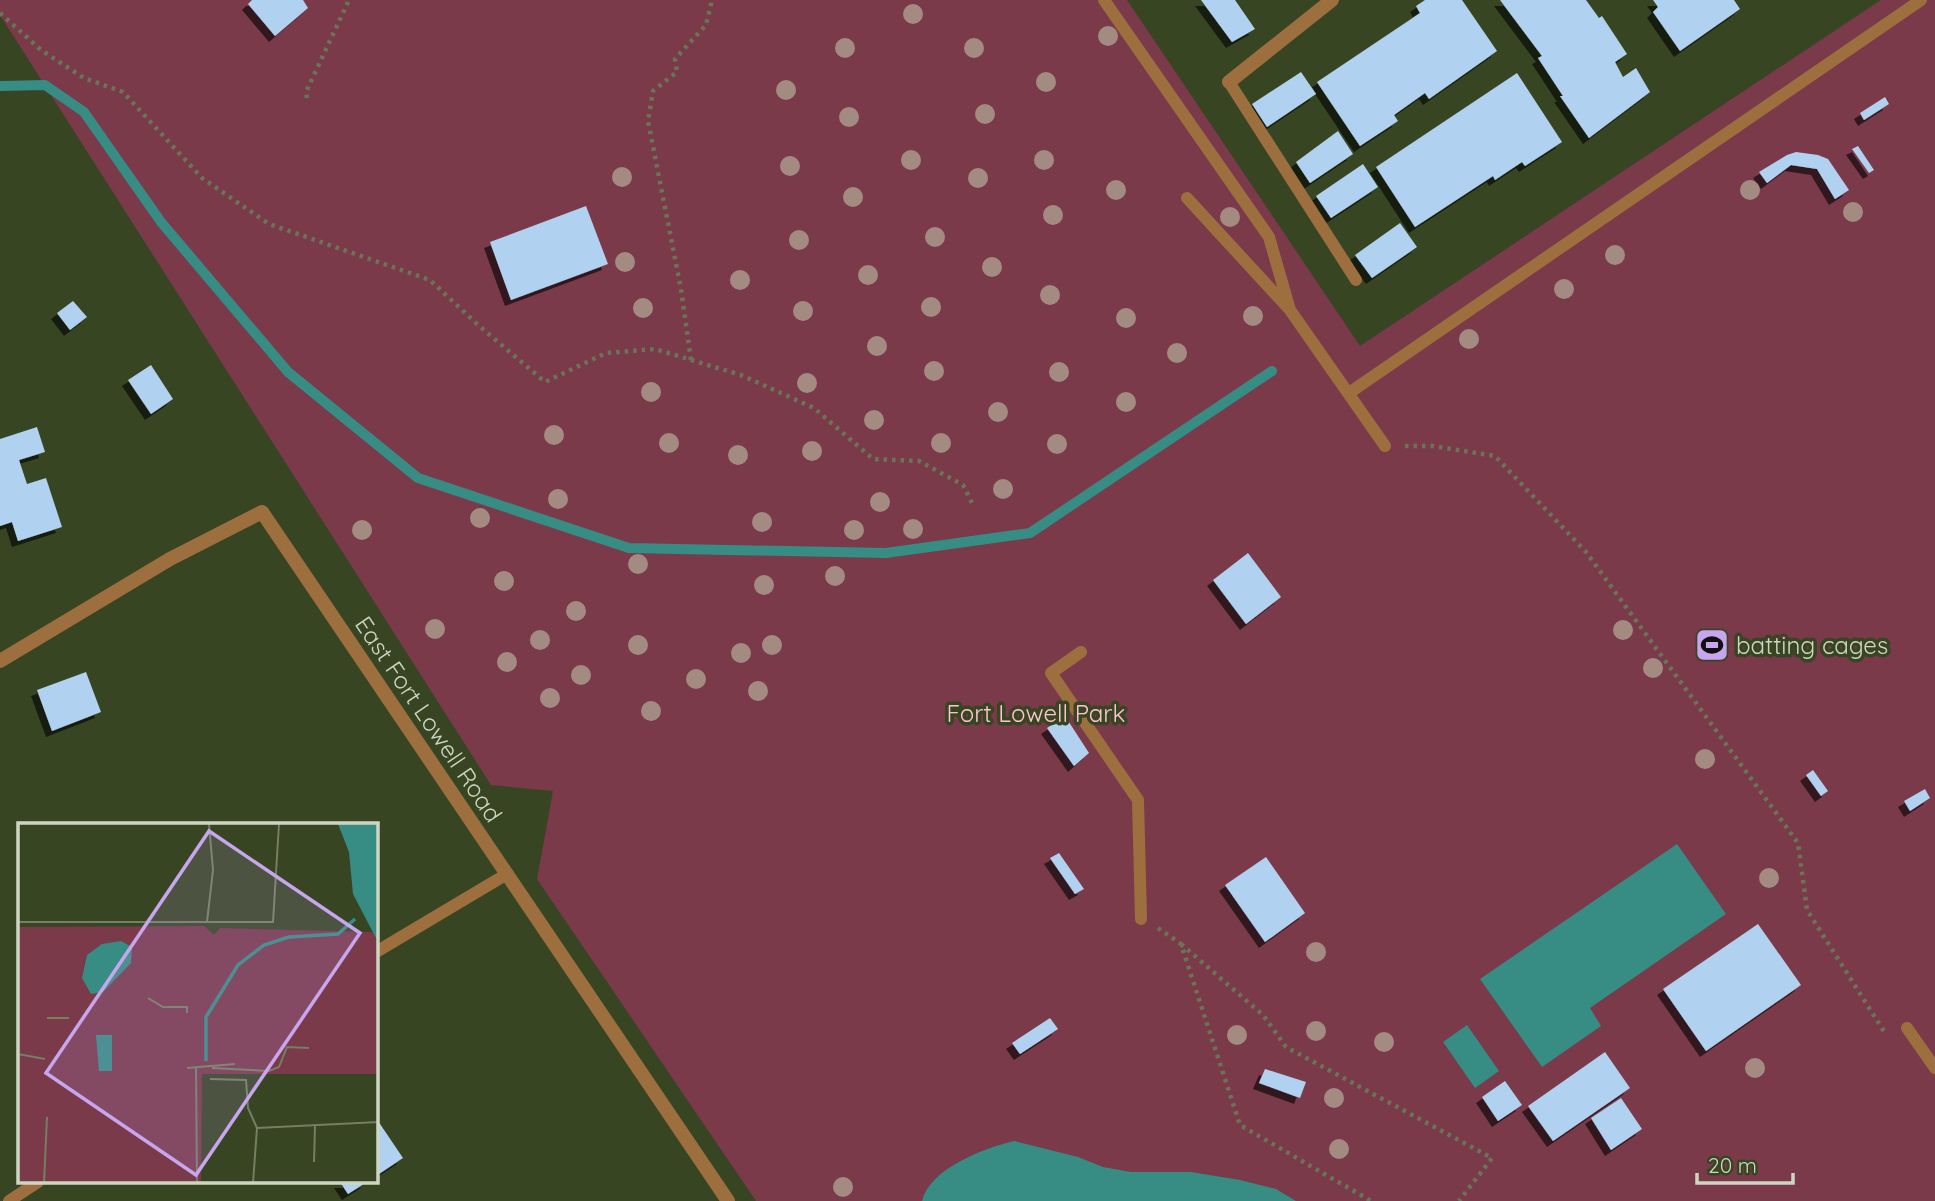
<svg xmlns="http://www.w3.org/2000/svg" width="1935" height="1201" font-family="Quicksand,sans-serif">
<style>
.green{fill:#7a3a4a}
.water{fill:#378c83}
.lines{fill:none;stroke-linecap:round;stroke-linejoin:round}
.stream{stroke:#378c83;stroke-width:10}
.building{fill:#b0d2f0;filter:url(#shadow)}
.path{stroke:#6a7558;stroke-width:4.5;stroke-dasharray:3.5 5;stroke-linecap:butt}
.lane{stroke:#9e6f3e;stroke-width:12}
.street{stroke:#9e6f3e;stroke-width:14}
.tree{fill:#a48b82}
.labels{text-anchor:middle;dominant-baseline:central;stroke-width:7;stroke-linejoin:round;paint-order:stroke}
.poi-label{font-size:24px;fill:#ced6c2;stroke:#384523;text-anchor:start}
.park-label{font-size:24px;fill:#fdc4cf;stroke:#384523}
.street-label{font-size:24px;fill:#ced6c2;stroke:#384523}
.inset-river{fill:none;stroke:#378c83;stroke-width:3.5}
.inset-road{fill:none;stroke:#747f63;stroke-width:2}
.view{fill:#c8a6ef;fill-opacity:0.15;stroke:#c8a6ef;stroke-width:3.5}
.inset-edge{fill:none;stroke:#ced6c2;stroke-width:3.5}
</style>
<defs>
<filter id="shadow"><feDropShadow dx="-6" dy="6" stdDeviation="0" flood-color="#0009"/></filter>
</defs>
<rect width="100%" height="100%" fill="#384523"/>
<path class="green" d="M0,0H1127L1360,346L1881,0H1935V1201H756L537,879L553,791L491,785L0,15Z"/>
<path class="water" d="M1677,844L1726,914L1590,1008L1601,1026L1542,1067L1480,979Z
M1467,1025L1499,1071L1475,1088L1443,1042Z
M1014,1141L1078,1157L1103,1167L1131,1172H1191L1240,1180L1276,1189L1296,1201H922C930,1168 985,1148 1014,1141Z"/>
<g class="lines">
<path class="stream" d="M0,86L45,85L84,112L161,222L288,372L418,478L629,548L886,553L1030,533L1272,371"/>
</g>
<path class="building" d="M252,0H303L308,8L275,36L248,4Z
M1201,0H1235L1255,29L1232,42Z
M1425,0H1462L1497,51L1429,99L1425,93L1394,115L1398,121L1360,146L1317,82L1420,13L1416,6Z
M1500,0H1586L1599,18L1602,16L1627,54L1615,62L1623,77L1636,68L1650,92L1589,138L1560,96H1563L1538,58L1542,56Z
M1653,0H1734L1740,9L1680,51L1653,12L1658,7Z
M1301,72L1316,94L1267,127L1252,104Z
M1517,73L1562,142L1525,166L1522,162L1495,180L1493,176L1415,227L1376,167Z
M1885,97L1889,104L1864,120L1860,113Z
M1338,131L1353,154L1310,183L1296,162Z
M1858,146L1874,170L1869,173L1852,149Z
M1796,152L1818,155L1828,159L1849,190L1835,199L1817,169L1791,165L1767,183L1759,172L1787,155Z
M1363,164L1378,187L1331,218L1316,196Z
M586,206L608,264L511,300L490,242Z
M1400,223L1417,247L1372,278L1355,255Z
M73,301L87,317L70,330L57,313Z
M151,365L173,399L151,414L128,380Z
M37,427L45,452L19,460L27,484L46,478L62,527L18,541L12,522L0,526V439Z
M1248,553L1281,597L1246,624L1213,580Z
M86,672L101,712L52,731L37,690Z
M1065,716L1089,753L1074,766L1047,728Z
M1813,770L1828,791L1821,796L1806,775Z
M1925,789L1930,798L1910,811L1904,801Z
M1059,853L1084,889L1075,894L1050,858Z
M1266,857L1305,913L1265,942L1225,885Z
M1758,924L1801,985L1706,1051L1663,989Z
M1050,1018L1058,1029L1020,1054L1012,1043Z
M1605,1052L1630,1088L1553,1141L1528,1106Z
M1265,1069L1306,1082L1300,1098L1259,1083Z
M1505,1081L1522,1105L1498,1121L1482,1097Z
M1621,1098L1642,1129L1611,1150L1591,1118Z
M376,1118L403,1158L376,1176Z
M340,1182H367L348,1194Z"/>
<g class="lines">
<path class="path" d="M0,13L41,50L84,78L123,92L202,178L269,224L430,280L477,324L545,382L606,353L655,349L741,375L814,408L873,459L919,461L963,485L972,503
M307,98L306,92L349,0
M691,360L681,289L648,121L653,91L677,72L675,59L706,25L712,0
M1405,446H1433L1495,456L1586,552L1798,843L1807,910L1885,1033
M1158,928L1181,944L1240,1125L1371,1201
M1181,944L1263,1015L1286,1047L1492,1158L1459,1201"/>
<path class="lane" d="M1104,0L1269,237L1290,310
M1229,82L1356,280
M1187,198L1290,310L1385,446
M1349,393L1921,0
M1081,652L1051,673L1138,800L1141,919
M376,952L507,874
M1907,1028L1935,1068
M9,1201L38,1182"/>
<path class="street" d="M1229,82L1332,0
M0,661L170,559L262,512L728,1201"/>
</g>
<g class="tree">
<circle cx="913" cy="14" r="10"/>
<circle cx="1108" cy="36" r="10"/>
<circle cx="845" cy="48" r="10"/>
<circle cx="974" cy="48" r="10"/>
<circle cx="1046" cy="82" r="10"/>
<circle cx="786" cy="90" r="10"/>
<circle cx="985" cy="114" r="10"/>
<circle cx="849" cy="117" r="10"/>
<circle cx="911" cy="160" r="10"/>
<circle cx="1044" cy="160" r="10"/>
<circle cx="790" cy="166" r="10"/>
<circle cx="622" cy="177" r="10"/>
<circle cx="978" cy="178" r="10"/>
<circle cx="1116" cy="190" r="10"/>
<circle cx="1750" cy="190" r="10"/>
<circle cx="853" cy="197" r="10"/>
<circle cx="1853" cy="212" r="10"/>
<circle cx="1053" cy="215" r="10"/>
<circle cx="1230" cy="217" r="10"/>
<circle cx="935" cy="237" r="10"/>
<circle cx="799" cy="240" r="10"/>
<circle cx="1615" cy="255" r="10"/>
<circle cx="625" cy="262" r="10"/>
<circle cx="992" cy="267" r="10"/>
<circle cx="868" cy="275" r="10"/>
<circle cx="740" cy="280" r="10"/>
<circle cx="1564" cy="289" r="10"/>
<circle cx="1050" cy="295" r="10"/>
<circle cx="931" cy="307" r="10"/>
<circle cx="643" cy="308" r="10"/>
<circle cx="803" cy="311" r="10"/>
<circle cx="1253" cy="316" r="10"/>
<circle cx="1126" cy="318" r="10"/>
<circle cx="1469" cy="339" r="10"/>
<circle cx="877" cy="346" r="10"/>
<circle cx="1177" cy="353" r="10"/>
<circle cx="934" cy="371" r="10"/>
<circle cx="1059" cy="372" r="10"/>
<circle cx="807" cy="383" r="10"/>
<circle cx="651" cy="392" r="10"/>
<circle cx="1126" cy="402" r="10"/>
<circle cx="998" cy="412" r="10"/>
<circle cx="874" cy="420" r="10"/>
<circle cx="554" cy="435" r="10"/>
<circle cx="669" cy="443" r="10"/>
<circle cx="941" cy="443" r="10"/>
<circle cx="1057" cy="444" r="10"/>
<circle cx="812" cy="451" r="10"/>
<circle cx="738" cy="455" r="10"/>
<circle cx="1003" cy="489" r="10"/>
<circle cx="558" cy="499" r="10"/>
<circle cx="880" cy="502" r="10"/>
<circle cx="480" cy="518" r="10"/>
<circle cx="762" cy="522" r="10"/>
<circle cx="913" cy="529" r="10"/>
<circle cx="362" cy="530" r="10"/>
<circle cx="854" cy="530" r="10"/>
<circle cx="638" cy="564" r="10"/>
<circle cx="835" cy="576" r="10"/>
<circle cx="504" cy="581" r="10"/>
<circle cx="764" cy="585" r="10"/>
<circle cx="576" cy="611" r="10"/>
<circle cx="435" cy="629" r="10"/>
<circle cx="1623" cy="630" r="10"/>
<circle cx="540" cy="640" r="10"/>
<circle cx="638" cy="645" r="10"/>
<circle cx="772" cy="645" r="10"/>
<circle cx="741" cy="653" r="10"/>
<circle cx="507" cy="662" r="10"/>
<circle cx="1653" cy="668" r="10"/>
<circle cx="581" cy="675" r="10"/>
<circle cx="696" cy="679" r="10"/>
<circle cx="758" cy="691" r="10"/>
<circle cx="550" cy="698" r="10"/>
<circle cx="651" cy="711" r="10"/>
<circle cx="1705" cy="759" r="10"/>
<circle cx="1769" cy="878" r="10"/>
<circle cx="1316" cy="952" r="10"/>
<circle cx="1316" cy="1031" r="10"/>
<circle cx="1237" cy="1035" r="10"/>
<circle cx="1384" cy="1042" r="10"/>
<circle cx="1755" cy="1068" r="10"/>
<circle cx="1334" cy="1098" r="10"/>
<circle cx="1339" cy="1149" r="10"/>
<circle cx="843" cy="1187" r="10"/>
</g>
<defs>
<symbol id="stadium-square" viewBox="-11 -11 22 22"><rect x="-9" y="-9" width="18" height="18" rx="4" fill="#c8a6ef" stroke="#384523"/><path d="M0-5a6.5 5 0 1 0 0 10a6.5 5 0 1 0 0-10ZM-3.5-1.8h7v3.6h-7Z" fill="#111"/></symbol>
</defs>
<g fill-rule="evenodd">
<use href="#stadium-square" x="1693" y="626" width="38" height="38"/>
</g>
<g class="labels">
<g class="poi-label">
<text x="1736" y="645">batting cages</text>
</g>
<g class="park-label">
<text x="1036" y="713">Fort Lowell Park</text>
</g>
<g class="street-label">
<text transform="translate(429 719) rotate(56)">East Fort Lowell Road</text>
</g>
</g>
<g transform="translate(18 823)">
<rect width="360" height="360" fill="#384523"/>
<path d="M186,103L196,112L202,105L355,109L361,123L360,251H184L183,360H0V104Z" fill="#7a3a4a"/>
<path d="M320,1H360V119L335,71L331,29ZM103,118L114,124L113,140L85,169L73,171L64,155L69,132L84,121ZM78,212H94V248H81Z" fill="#378c83"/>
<path class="inset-river" d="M188,238V194L220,142L246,122L271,114L320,111L337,96"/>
<path class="inset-road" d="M0,99H255L261,1M189,99L195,47L191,1M130,175L145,184H169V190M29,195H51M0,231L27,236M169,245L217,241M178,245L179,360M194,245L251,248L261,244L269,224L291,225M192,256L228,257L230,285L239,305M239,305L361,299M296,339L297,303M26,360L29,294M235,360L239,305"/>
<path class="view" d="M191,8L342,110L178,352L28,250Z"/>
<rect width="360" height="360" class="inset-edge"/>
</g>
<path d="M1697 1173v10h96v-10" fill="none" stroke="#ced6c2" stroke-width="3.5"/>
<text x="1708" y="1173" font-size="21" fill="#ced6c2" stroke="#384523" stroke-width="5" paint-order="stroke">20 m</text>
</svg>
